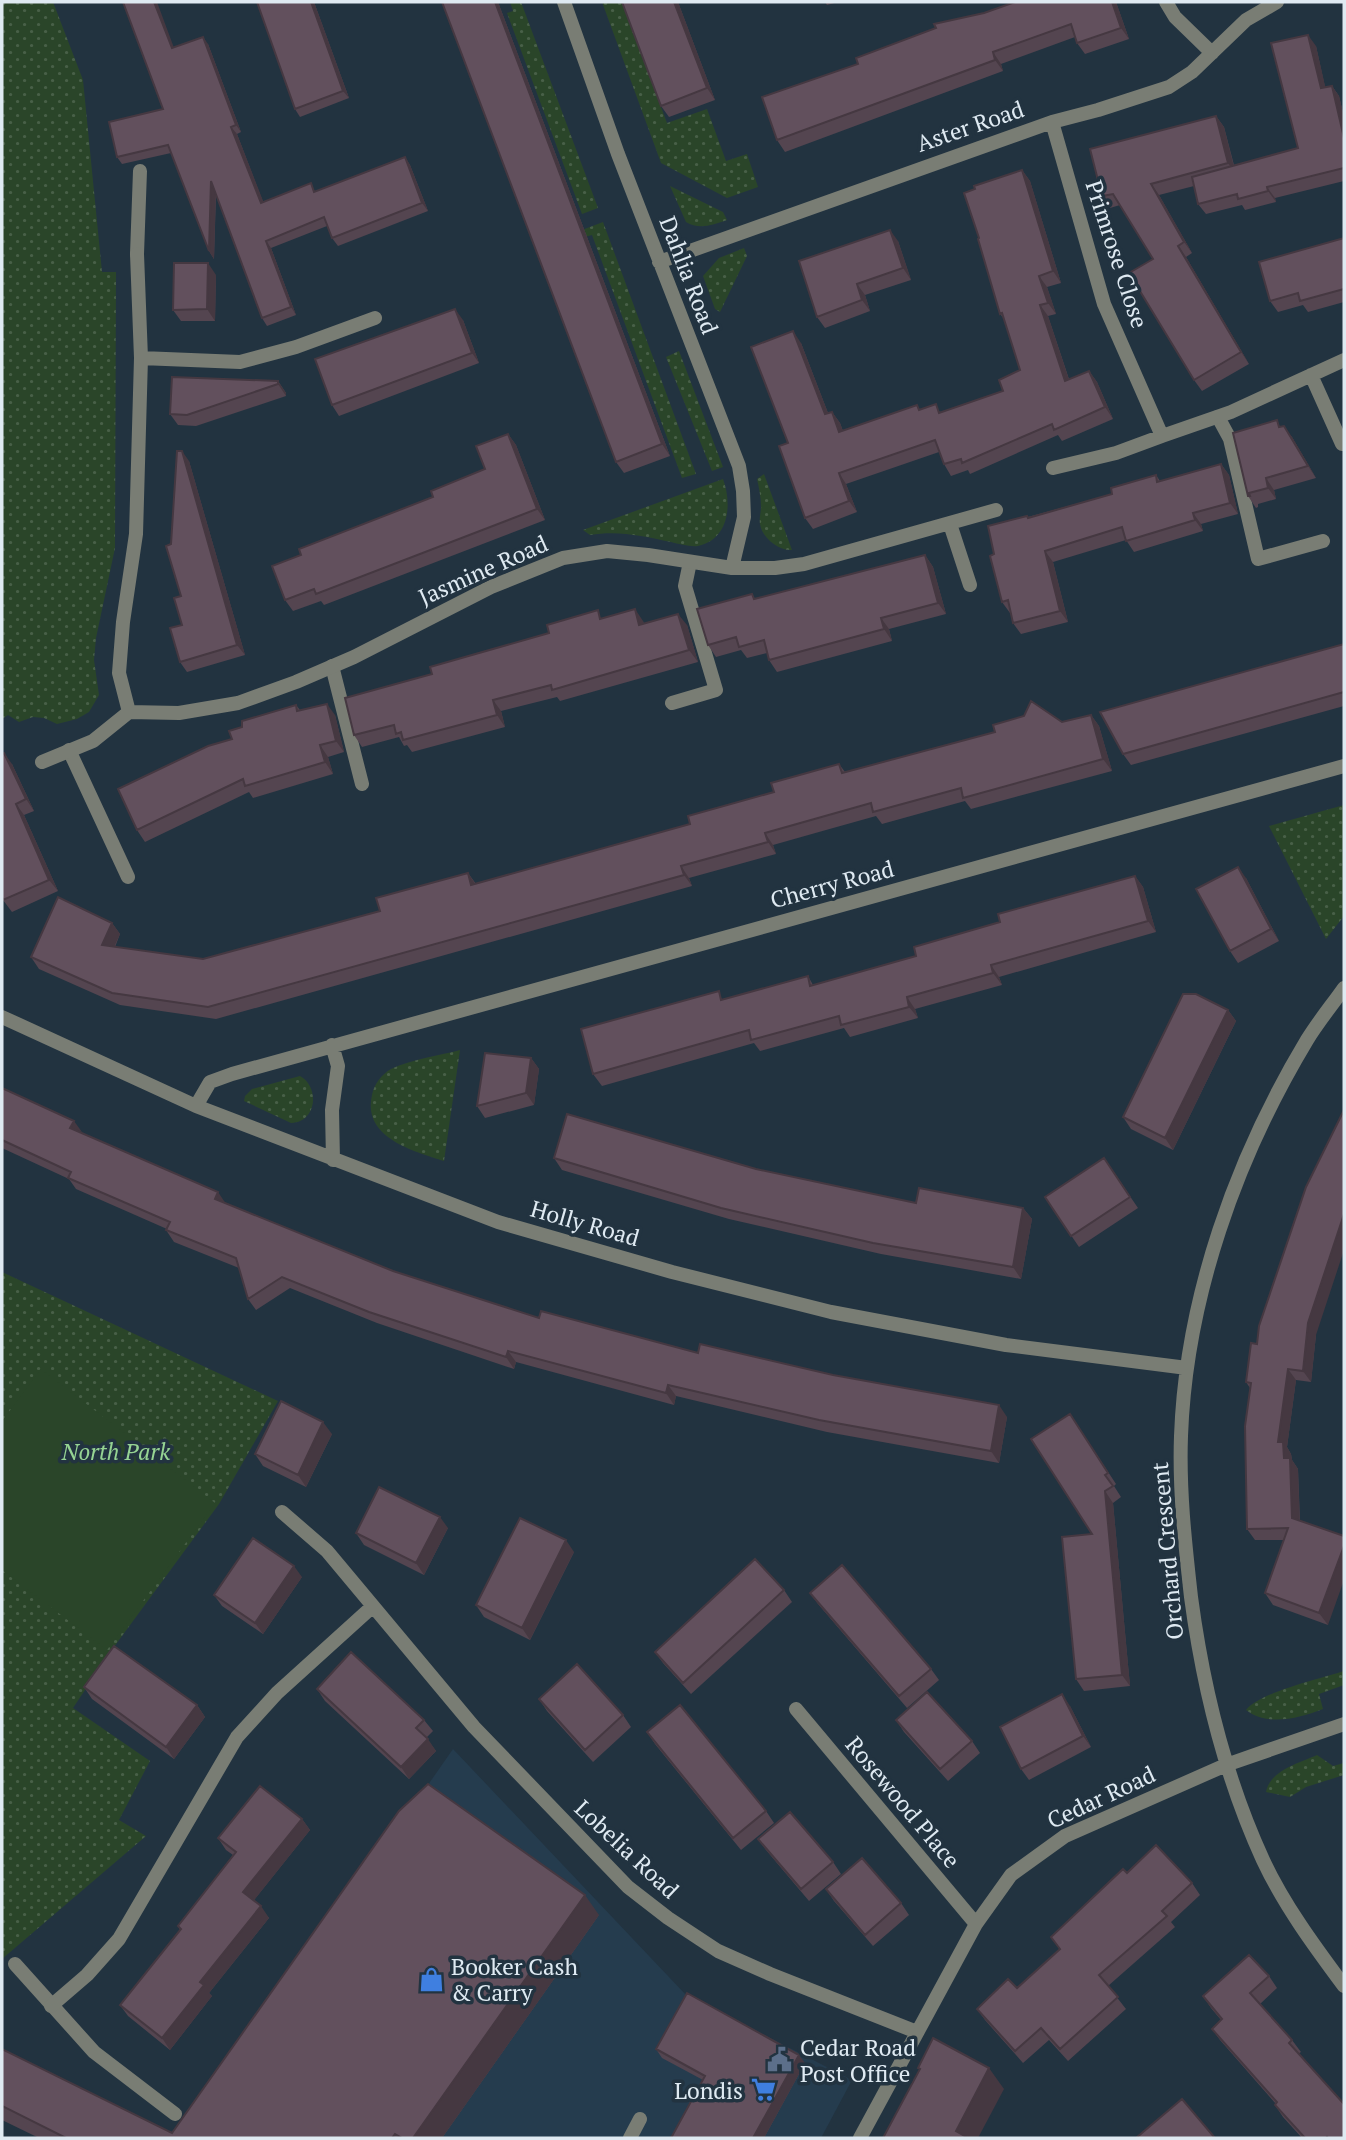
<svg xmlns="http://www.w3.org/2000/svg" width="1346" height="2140" font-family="'PT Serif',serif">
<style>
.built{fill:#253c4e}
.grass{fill:url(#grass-dots)}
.pitch{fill:#2a4529}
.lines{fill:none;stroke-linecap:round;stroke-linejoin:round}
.service{stroke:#797d74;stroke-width:14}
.minor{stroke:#797d74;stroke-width:14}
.wall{fill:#544550}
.shaded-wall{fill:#453841}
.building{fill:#62505d;stroke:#453841;stroke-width:2}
.labels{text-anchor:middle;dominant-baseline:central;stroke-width:7;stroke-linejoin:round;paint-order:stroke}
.street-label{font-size:23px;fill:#dfeaf2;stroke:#223340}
.park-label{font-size:23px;font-style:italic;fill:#96d493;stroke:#223340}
.poi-label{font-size:23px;fill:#dfeaf2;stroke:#223340;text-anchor:start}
</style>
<defs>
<pattern id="grass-dots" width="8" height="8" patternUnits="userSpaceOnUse" patternTransform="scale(1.75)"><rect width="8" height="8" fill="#2a4529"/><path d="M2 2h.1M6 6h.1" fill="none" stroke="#486048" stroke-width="1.8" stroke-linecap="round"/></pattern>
</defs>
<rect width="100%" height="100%" fill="#223340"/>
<path class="built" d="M453,1749L685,1994L852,2080L821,2138H182Z"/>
<path class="grass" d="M2,2H53L83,80L102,272H116L115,548L96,638L94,660L99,695L89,712L77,719L57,724L44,718L33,717L19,722L8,715L2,719Z
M510,2H521L598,208L582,214L507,13L513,11Z
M602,2H622L667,123L707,109L726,161L747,154L758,187L727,198L661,163Z
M670,186L723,212L727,220C713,225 699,230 686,222Z
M603,222L696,474L682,478L592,235L585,237L582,230Z
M744,248L747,256L720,312L715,309L703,276L719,258Z
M679,351L723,467L712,471L666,357Z
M764,474L792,550C779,551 762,538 760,524C759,519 761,512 761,507C761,497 759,488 757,479Z
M723,479C732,503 730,539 698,546C690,547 679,544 671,542C643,536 618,530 590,535L583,530Z
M1344,805V916L1326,939L1269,826Z
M460,1050L444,1161C414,1151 362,1138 372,1095C374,1084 382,1074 391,1069C412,1059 438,1056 460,1050Z
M300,1076C320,1087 317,1122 291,1123L244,1101L245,1096L252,1089Z
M2,1272L278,1401L219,1504L111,1651L73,1708L150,1761L119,1820L146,1836L2,1959Z
M1344,1671V1685L1319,1694L1323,1709C1299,1718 1268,1727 1246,1710C1260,1692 1320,1679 1344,1671Z
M1317,1755L1333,1766L1344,1763V1775L1306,1787L1290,1797L1266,1792C1270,1770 1300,1763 1317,1755Z"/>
<path class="pitch" d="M41,1369L215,1503L107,1650L2,1570V1421Z"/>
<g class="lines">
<path class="service" d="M137,254L140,171
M1218,417L1230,439L1258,559L1323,541
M332,666L362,784
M672,703L716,690L685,586L690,562
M69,750L128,877
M15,1964L94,2052L175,2114
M630,2138L640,2119"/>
<path class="minor" d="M564,2L618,154L739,466L743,491L744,517L732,568
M1166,2L1175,17L1212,53
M1052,122L1104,304L1162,436L1231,412L1344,360
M659,262L1052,122L1098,110L1169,87L1192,72L1246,20L1277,2
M141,358L240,362L296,347L375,318
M1311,375L1342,444
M1053,468L1116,453L1162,436
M950,524L970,585
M129,712L119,673L123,622L136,534L141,358L137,254
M42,762L93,741L129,712L179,713L238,703L296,682L354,657L491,587L563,558L607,551L648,555L732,568H775L804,564L996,510
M1344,988C1332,1005 1318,1022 1307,1040C1236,1158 1186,1298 1181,1436C1179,1490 1185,1543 1191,1597C1203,1687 1225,1777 1263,1860C1284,1905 1315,1947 1344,1986
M2,1017L196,1106L498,1222L672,1272L831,1312L1006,1345L1187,1368
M332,1045L338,1066L332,1110L333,1160
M196,1106L210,1082L232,1074L1344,766
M282,1512L327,1551L474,1727L628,1887L668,1918L718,1951L770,1974L917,2032
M796,1709L976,1924
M51,2006L87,1975L119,1939L237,1737L277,1693L372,1607
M860,2138L976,1924L1011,1875L1065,1836L1226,1765L1344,1724"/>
</g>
<path class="wall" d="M314,2L349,98L300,117L295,109Z
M442,2H498L670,456L624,473L616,462Z
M678,2L715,100L669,117L661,106Z
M825,2H838L827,5Z
M1015,2H1116L1129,39L1085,54L1077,43L1075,37L1001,64L1003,71L785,152L777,140L858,64L984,13Z
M208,44L241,132L237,134L263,202L316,191L405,157L410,165L428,211L338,246L332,238L327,226L271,248L296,315L267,326L262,318L216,195L214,259L209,251L171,153L122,164L117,157L163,109L174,47Z
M1316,46L1325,87L1332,86L1339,96L1344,117V181L1275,198L1276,202L1245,210L1242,205L1206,214L1198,204L1194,186L1159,195L1192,253L1186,257L1249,364L1202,391L1194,380L1153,259L1120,205L1110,208L1102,196L1216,116L1224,127L1234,165L1298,148Z
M1022,170L1030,181L1061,283L1047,287L1056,314L1048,316L1069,379L1089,371L1097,382L1113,419L1062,441L1058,435L970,474L968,470L951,476L944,464L939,452L846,484L857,512L813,529L805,518L788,443L801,343L828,413L832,412L840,423L843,431L920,409L942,412L1003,391L1020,370L1004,319L1000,314L979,238Z
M1344,238V302L1308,312L1303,305L1278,312L1270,301Z
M898,241L911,280L865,295L870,311L825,328L817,317Z
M216,275L215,321H181L173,310Z
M463,320L479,363L339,416L332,405Z
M278,381L286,393V396L196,426L178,425L170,414Z
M1282,426L1292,437L1316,478L1274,490L1276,499L1258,504V507L1256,508L1248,496Z
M508,434L516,445L545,520L324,605L321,601L293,611L285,600L301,555L433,497L485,469Z
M189,461L245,655L187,672L180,662L182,625L181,596L171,544Z
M1221,464L1229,475L1238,514L1201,524L1203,531L1134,552L1126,540L1053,562L1068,622L1021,634L1013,623L1011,613H1010L1002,602L1028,517L1112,494L1156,475L1160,481Z
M925,555L933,567L946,614L889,629L892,641L777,672L769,660L767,653L747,658L741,650L716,657L708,645L756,599Z
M603,618L643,621L644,624L687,625L698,662L560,701L557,697L501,711L505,727L412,752L407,745L404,746L399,737L362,747L354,735L432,674Z
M1344,644V706L1131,765L1123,754Z
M296,705L300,710L335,715L344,752L328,757L333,774L253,798L249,792L145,842L137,830L232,739L242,727Z
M1091,715L1099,726L1112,771L971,809L965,801L882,824L876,816L826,830L773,845L776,854L689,878L692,886L216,1019L120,1005L39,969L31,957L112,923L120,934L115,947L203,959L380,911L468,873L476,884L690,824L774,792L839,764L845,772Z
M12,764L34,811L24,815L58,891L12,912L3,900Z
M1135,876L1143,887L1156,932L999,977L1002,985L915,1009L918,1018L850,1037L844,1028L760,1051L754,1043L602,1086L593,1074L725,999L808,976L813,985L916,956L1000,922Z
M1246,878L1279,941L1238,963L1230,951Z
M1228,1010L1236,1021L1173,1150L1131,1129L1123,1117Z
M531,1058L539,1069L534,1105L485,1118L477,1106Z
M2,1088L82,1133L226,1204L393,1271L539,1318L698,1353L1007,1417L999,1463L827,1432L676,1396L674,1405L516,1362L514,1369L377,1323L290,1288L256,1310L248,1299L239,1268L174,1242L166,1230L167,1229L76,1189L69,1179L2,1148Z
M554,1158L756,1169L916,1203L1023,1208L1032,1219L1021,1279L881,1254L729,1219L562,1170Z
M1104,1158L1138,1208L1079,1247L1045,1197Z
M1316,1335L1311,1382L1296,1380L1287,1447L1291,1454L1292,1460L1298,1469L1300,1521L1328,1625L1273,1605L1265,1593L1284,1540H1255L1247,1529L1250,1388L1246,1382L1257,1344Z
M1070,1414L1116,1484L1114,1486L1121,1497L1113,1503L1130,1686L1084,1691L1076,1679L1092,1534Z
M332,1434L306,1487L263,1466L255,1454Z
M448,1528L424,1575L364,1545L356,1533Z
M574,1552L530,1640L484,1617L476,1605Z
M302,1577L263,1634L222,1606L214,1595Z
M784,1590L792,1602L691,1694L663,1663L655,1652Z
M810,1593L931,1669L939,1680L907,1708L818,1604Z
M84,1687L197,1705L205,1717L174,1759L92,1699Z
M317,1689L424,1720L433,1731L426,1738L436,1751L409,1779L325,1701Z
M539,1699L623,1715L631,1727L593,1762L547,1711Z
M1070,1706L1091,1747L1029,1780L1021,1769Z
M896,1720L972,1741L980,1753L948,1781L904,1732Z
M647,1732L766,1811L774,1823L741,1850L655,1744Z
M302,1819L310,1830L254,1900L269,1918L209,1993L212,1996L170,2050L128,2016L120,2005L180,1930L178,1926L233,1855L226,1850L218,1838Z
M758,1839L833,1862L841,1874L809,1901L766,1850Z
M1127,1873L1192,1883L1200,1895L1171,1922L1175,1927L1108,1986L1126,2009L1068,2061L1049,2040L1023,2063L985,2020L977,2009L1017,1988L1060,1950L1051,1937Z
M826,1889L901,1903L909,1915L873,1946L834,1901Z
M599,1915L442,2138H39L2,2120V2049L172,2133Z
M1269,1976L1277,1988L1260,2004L1292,2040L1301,2052L1298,2054L1344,2138H1302L1283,2117L1275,2105L1276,2104L1220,2040L1212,2029L1221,2020L1211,2008L1203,1996Z
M656,2049L805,2063L764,2138H671L703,2080L662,2058Z"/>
<path class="shaded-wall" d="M154,2H157L177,56L172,48Z
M311,2H314L349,98L343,91Z
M495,2H498L670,456L662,444Z
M674,2H678L715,100L707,88Z
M1112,2H1116L1129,39L1121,28Z
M1308,35L1316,46L1328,99L1321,88Z
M203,37L208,44L241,132L236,125Z
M993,52L1001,64L1003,71L995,60Z
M1332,86L1339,96L1344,117V138Z
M1216,116L1224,127L1236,175L1228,163Z
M231,127L237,134L267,211L261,203Z
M405,157L410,165L428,211L422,203Z
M1022,170L1030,181L1061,283L1053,271Z
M211,181L216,188L214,259L209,251Z
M1151,184L1159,195L1192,253L1184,242Z
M1267,187L1275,198L1276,202L1268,191Z
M890,230L898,241L911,280L903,268Z
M266,241L271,248L296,315L291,307Z
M1178,246L1186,257L1249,364L1241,352Z
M208,263L216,275L215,321L207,309Z
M1039,276L1047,287L1056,314L1048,303Z
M857,284L865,295L870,311L862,300Z
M1040,305L1048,316L1073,392L1065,381Z
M455,309L463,320L479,363L472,353Z
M793,331L801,343L833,426L825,414Z
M1089,371L1097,382L1113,419L1105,407Z
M278,381L286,393V396L278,384Z
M832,412L840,423L847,443L839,432Z
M1284,426L1292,437L1316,478L1308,466Z
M508,434L516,445L545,520L537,509Z
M182,451L189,461L245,655L237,645Z
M1221,464L1229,475L1238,514L1230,503Z
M839,473L846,484L857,512L849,501Z
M1266,478L1274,490L1276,499L1268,488Z
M1193,513L1201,524L1203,531L1195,520Z
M1045,551L1053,562L1068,622L1060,611Z
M925,555L933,567L946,614L938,603Z
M635,609L643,621L647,637L639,625Z
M678,614L687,625L698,662L689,650Z
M881,618L889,629L892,641L884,629Z
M493,700L501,711L505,727L497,715Z
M327,704L335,715L344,752L336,741Z
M1091,715L1099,726L1112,771L1103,759Z
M320,745L328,757L333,774L325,762Z
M4,753L12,764L34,811L26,799Z
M16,804L24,815L58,891L49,880Z
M765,833L773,845L776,854L768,842Z
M681,866L689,878L692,886L684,875Z
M1238,867L1246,878L1279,941L1271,929Z
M468,873L476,885H471Z
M1135,876L1143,887L1156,932L1148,921Z
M112,923L120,934L110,956L102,945Z
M991,965L999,977L1002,985L993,973Z
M907,997L915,1009L918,1018L909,1007Z
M1228,1010L1236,1021L1173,1150L1165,1138Z
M531,1058L539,1069L534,1105L526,1093Z
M74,1121L82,1132L70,1128Z
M218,1192L226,1204L215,1199Z
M1023,1208L1032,1219L1021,1279L1013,1267Z
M1344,1214V1250L1316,1335L1311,1382L1303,1371L1308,1323Z
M508,1351L516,1362L514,1369L506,1357Z
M1288,1369L1296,1380L1287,1447L1291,1454L1292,1460L1298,1469L1300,1530L1292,1518L1284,1458L1278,1442Z
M668,1385L676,1396L674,1405L666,1393Z
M999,1405L1007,1417L999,1463L991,1451Z
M323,1422L332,1434L306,1487L298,1475Z
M1105,1491L1113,1503L1130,1686L1122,1675Z
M440,1517L448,1528L424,1575L416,1563Z
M566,1540L574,1552L530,1640L522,1628Z
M1344,1546V1580L1328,1625L1319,1613Z
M294,1566L302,1577L263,1634L255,1623Z
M1062,1694L1070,1706L1091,1747L1083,1736Z
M197,1705L205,1717L174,1759L166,1747Z
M428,1739L436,1751L409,1779L401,1767Z
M302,1819L310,1830L251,1904L243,1892Z
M585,1895L599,1915L442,2138H413Z
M261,1906L269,1918L209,1993L212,1996L170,2050L162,2038L200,1982Z
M799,2055L805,2063L764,2138H753Z
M989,2068L1004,2089L978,2138H961L956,2131Z"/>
<path class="building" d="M123,2H154L172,48L203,37L236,125L231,127L261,203L311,183L314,192L405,157L422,203L332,238L324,217L266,241L291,307L262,318L211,181L209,251L168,145L117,157L109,122L163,109Z
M257,2H311L343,91L295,109Z
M442,2H495L662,444L616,462Z
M622,2H674L707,88L661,106Z
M1015,2H1112L1121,28L1077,43L1071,24L993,52L995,60L777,140L762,97L858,64L856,58L936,28L934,24L984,13Z
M1308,35L1321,88L1332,86L1344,138V168L1267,187L1268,191L1238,199L1237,194L1198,204L1192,177L1298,148L1271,43Z
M1216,116L1228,163L1151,184L1184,242L1178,246L1241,352L1194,380L1129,273L1153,259L1113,194L1102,196L1090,149Z
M1022,170L1053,271L1039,276L1048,303L1040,305L1065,381L1089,371L1105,407L1054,430L1052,424L962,463L961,459L944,464L935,440L839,473L849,501L805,518L779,446L788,443L751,347L793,331L825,414L832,412L839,432L917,405L919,410L936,404L939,413L1003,391L999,380L1020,370L1002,313L1000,314L978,239L979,238L964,193L975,189L974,186Z
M890,230L903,268L857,284L862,300L817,317L799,261Z
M1344,238V289L1300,301L1298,293L1270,301L1259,262Z
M174,263H208L207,309L173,310Z
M455,309L472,353L332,405L315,359Z
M172,377L278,381V384L187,415L170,414Z
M1277,420L1279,427L1284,426L1308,466L1266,478L1268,488L1249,493L1250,496H1248L1233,433Z
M508,434L537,509L316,594L314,589L285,600L272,566L301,555L299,549L433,497L431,491L485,469L476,446Z
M177,451H182L237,645L180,662L170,628L182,625L174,598L181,596L166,546L171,544Z
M1221,464L1230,503L1193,513L1195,520L1126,541L1122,527L1045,551L1060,611L1013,623L1008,600L1002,602L990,556L994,554L988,526L1027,516L1028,518L1112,494L1111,488L1156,475L1157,482Z
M925,555L938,603L881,618L884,629L769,660L764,640L739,647L736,637L708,645L697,609L752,594L754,599Z
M635,609L639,625L678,614L689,650L552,690L551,685L493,700L497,715L403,740L401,732L396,734L394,725L354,735L345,698L432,674L430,667L549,633L547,625L598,610L600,619Z
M1344,644V692L1123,754L1100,712Z
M1031,701L1062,722L1091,715L1103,759L963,798L961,788L873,812L871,803L765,833L768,842L681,866L684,875L208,1007L112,993L31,957L58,897L112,923L102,945L203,959L380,911L376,898L468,873L471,885L690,824L688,816L774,792L771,783L839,764L842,773L995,732L993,725L1024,716Z
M327,704L336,741L320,745L325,762L245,786L243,779L137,830L118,789L208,746L232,739L229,731L242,727V721L296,705L297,711Z
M4,753L26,799L16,804L49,880L3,900L2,897V754Z
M1238,867L1271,929L1230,951L1196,889Z
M1135,876L1148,921L991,965L993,973L907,997L909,1007L841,1025L839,1016L751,1040L749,1030L593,1074L581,1029L719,991L721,1000L808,976L810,986L916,956L914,947L1000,922L998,914Z
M1183,994H1196L1228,1010L1165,1138L1123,1117Z
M485,1053L531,1058L526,1093L477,1106Z
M2,1088L74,1121L70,1128L218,1192L215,1199L393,1271L539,1318L541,1311L698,1353L700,1344L833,1375L999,1405L991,1451L819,1420L668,1385L666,1393L508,1351L506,1357L369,1312L282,1277L248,1299L236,1258L166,1230L170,1222L68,1178L71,1172L2,1140Z
M1344,1110V1214L1308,1323L1303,1371L1288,1369L1278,1442H1283L1284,1458H1290L1292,1518L1344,1536V1546L1319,1613L1265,1593L1288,1528L1247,1529L1245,1426L1251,1383L1246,1382L1251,1343L1257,1344L1259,1326L1306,1187Z
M567,1114L756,1169L916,1203L919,1188L1023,1208L1013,1267L873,1243L721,1208L554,1158Z
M1104,1158L1130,1197L1071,1236L1045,1197Z
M281,1401L323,1422L298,1475L255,1454Z
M1070,1414L1108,1473L1105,1475L1113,1486L1105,1491L1122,1675L1076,1679L1062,1537L1092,1534L1031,1439Z
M379,1487L440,1517L416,1563L356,1533Z
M520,1518L566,1540L522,1628L476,1605Z
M253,1538L294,1566L255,1623L214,1595Z
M755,1559L784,1590L683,1683L655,1652Z
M842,1565L931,1669L899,1696L810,1593Z
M114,1646L197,1705L166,1747L84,1687Z
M351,1652L424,1720L416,1728L428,1739L401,1767L317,1689Z
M577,1664L623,1715L585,1750L539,1699Z
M927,1692L972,1741L940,1769L896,1720Z
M1062,1694L1083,1736L1021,1769L1000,1727Z
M680,1705L766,1811L733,1838L647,1732Z
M428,1784L585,1895L413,2138H402L395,2134L392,2138H66L2,2106V2049L172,2133L399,1811Z
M260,1786L302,1819L243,1892L261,1906L200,1982L204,1985L162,2038L120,2005L181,1929L178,1926L236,1852L218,1838Z
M790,1812L833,1862L801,1889L758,1839Z
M1156,1845L1192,1883L1162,1911L1167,1916L1099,1975L1118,1997L1060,2049L1041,2028L1015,2051L977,2009L1008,1979L1017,1988L1060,1949L1051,1937L1123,1869L1127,1873Z
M862,1858L901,1903L865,1935L826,1889Z
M1249,1955L1269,1976L1250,1993L1292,2040L1289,2043L1344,2104V2138H1328L1327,2137L1326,2138H1305L1275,2105L1277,2102L1212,2029L1222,2019L1203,1996Z
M687,1993L799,2055L753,2138H671L705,2076L656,2049Z
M933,2038L989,2068L956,2131L968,2138H883L920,2069L918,2068Z
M1182,2099L1215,2138H1136Z"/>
<defs>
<symbol id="shop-bare" viewBox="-9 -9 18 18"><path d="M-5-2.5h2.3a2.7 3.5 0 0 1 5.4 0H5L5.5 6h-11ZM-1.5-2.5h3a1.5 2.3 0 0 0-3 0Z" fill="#3f7fe0" stroke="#223340" stroke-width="2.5" paint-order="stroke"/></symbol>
<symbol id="civic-bare" viewBox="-9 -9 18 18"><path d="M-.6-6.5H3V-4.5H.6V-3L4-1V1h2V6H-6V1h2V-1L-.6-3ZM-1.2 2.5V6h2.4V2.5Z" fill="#5c6f8a" stroke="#223340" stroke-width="2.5" paint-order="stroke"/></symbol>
<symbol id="supermarket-bare" viewBox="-9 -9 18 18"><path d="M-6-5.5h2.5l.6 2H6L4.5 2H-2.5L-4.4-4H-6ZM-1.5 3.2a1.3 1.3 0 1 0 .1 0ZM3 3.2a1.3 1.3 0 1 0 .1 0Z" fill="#3f7fe0" stroke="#223340" stroke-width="2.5" paint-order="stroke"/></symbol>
</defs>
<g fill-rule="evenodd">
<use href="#shop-bare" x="414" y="1962" width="35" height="35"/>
<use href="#civic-bare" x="762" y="2042" width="35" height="35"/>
<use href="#supermarket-bare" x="746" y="2072" width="35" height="35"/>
</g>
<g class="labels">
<g class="street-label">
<text transform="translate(970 126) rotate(-19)">Aster Road</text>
<text transform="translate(1117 254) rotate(72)">Primrose Close</text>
<text transform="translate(689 275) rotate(69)">Dahlia Road</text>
<text transform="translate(483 570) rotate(-24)">Jasmine Road</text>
<text transform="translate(832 884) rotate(-15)">Cherry Road</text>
<text transform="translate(585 1223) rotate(16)">Holly Road</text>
<text transform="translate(1167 1551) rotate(-95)">Orchard Crescent</text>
<text transform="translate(1101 1797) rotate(-25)">Cedar Road</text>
<text transform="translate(903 1802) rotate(50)">Rosewood Place</text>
<text transform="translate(627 1849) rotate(43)">Lobelia Road</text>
</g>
<g class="park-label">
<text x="116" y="1451">North Park</text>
</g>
<g class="poi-label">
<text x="451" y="1966">Booker Cash<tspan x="451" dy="26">&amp; Carry</tspan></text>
<text x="800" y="2047">Cedar Road<tspan x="800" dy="26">Post Office</tspan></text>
<text x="743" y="2090" text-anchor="end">Londis</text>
</g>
</g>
<rect width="1346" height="2140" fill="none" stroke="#dfeaf2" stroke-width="7"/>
</svg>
